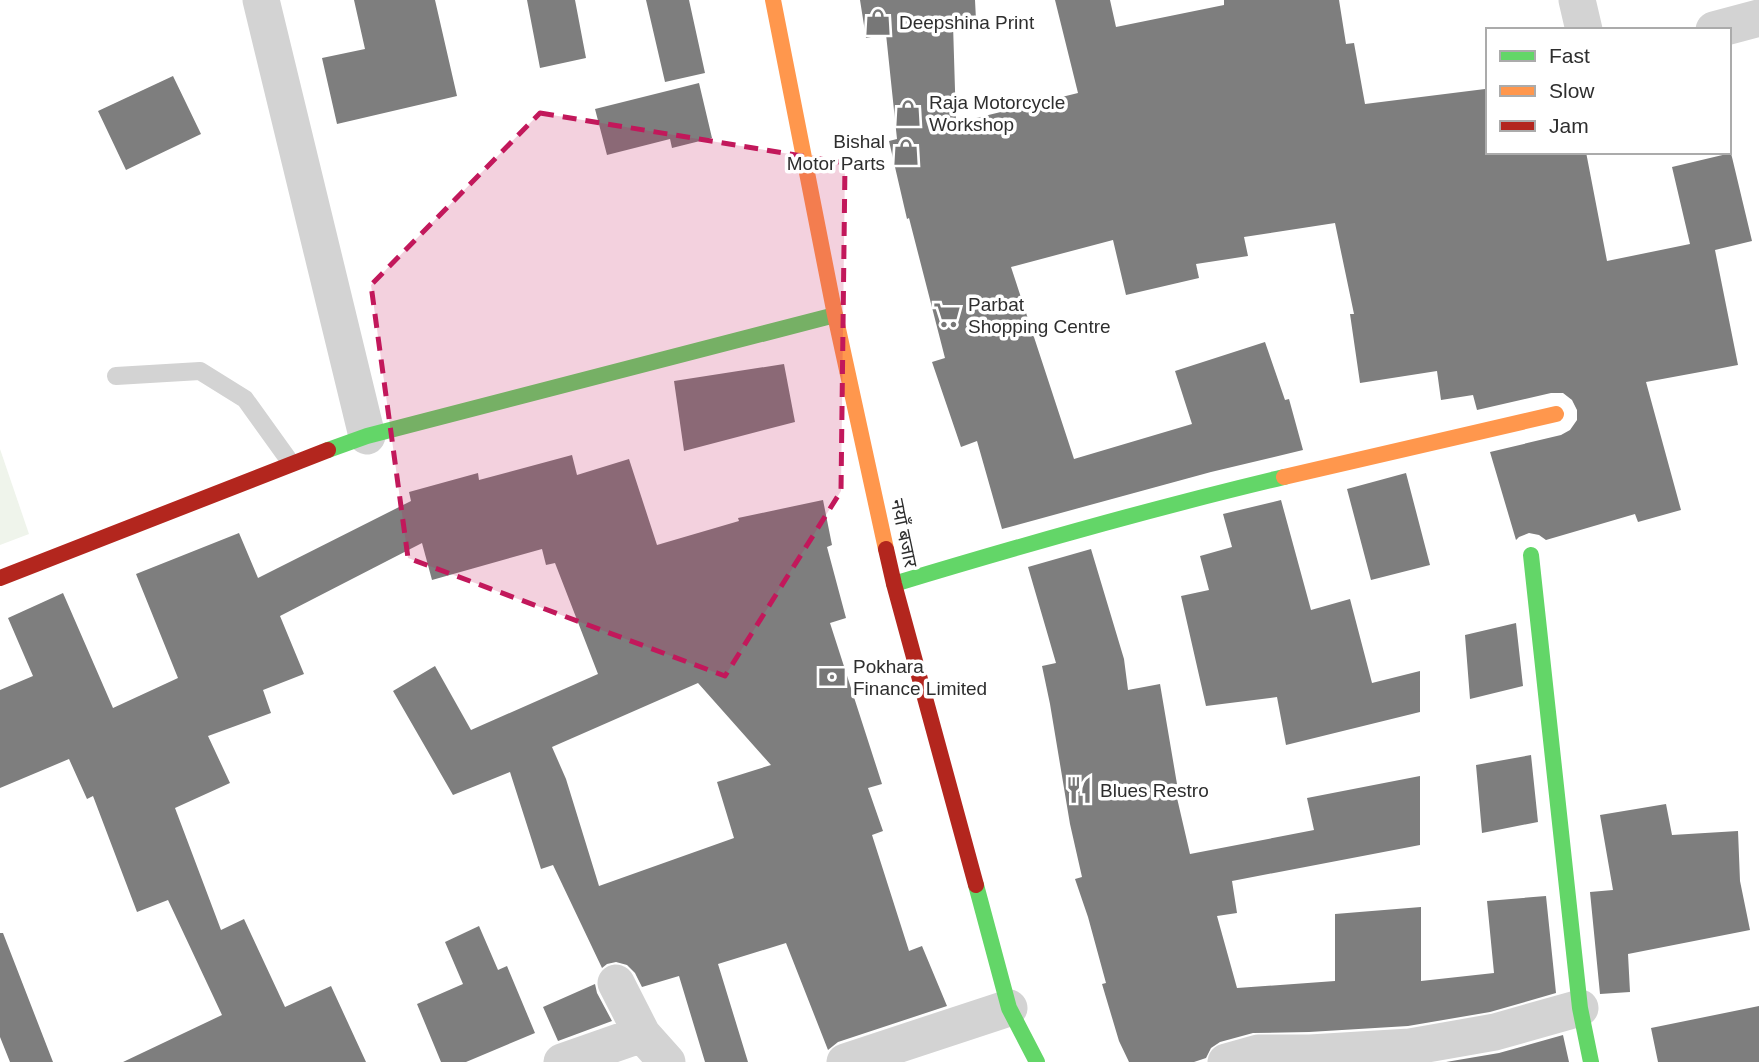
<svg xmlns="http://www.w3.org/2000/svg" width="1759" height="1062" font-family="Helvetica,'Noto Sans Devanagari',sans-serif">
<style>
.green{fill:#eff4eb}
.building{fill:#7e7e7e;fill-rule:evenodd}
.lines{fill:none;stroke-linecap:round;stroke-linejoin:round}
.lane{stroke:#d3d3d3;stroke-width:18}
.street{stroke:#d3d3d3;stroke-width:37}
.fast{stroke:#63d668;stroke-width:16}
.slow{stroke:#ff974d;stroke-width:16}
.jam{stroke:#b3261e;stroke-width:16}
.marked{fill:#c2185b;fill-opacity:0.2;stroke:#c2185b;stroke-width:5;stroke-dasharray:14 9;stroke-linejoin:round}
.labels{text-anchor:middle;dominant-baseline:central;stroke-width:7;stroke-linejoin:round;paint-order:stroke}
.poi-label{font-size:19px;fill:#2e2e2e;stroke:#fff;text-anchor:start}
.street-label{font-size:19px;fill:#2e2e2e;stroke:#fff}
</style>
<rect width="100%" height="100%" fill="#fff"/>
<path class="green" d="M0,449L29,534L0,545Z"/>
<path class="building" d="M354,0H435L457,96L337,124L322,58L365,49Z
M527,0H575L586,58L540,68Z
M646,0H689L705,73L665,82Z
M860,0H975L976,20L953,24L956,123L1078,93L1055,0H1110L1116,27L1224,5V0H1339L1346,44L1354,43L1365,104L1485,89L1488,112V152H1586L1607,261L1690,244L1672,167L1731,153L1752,241L1715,250L1738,365L1646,382L1681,510L1638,522L1635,514L1546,540L1539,535L1529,533L1519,537L1516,540L1490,452L1561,435L1570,430L1577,420V410L1572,400L1563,393H1551L1477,410L1473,395L1441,400L1437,371L1360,383L1350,314H1354L1335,223L1244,237L1248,256L1196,264L1199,278L1126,295L1113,240L1011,267L1074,459L1192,424L1175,371L1265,342L1285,400L1289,399L1303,450L1211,472L1002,529L977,441L961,447L932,362L945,358L909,218L907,219L889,141L897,139L886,34L866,38Z
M173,76L201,134L126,170L98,111Z
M699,83L712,138L672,148L670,139L607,155L595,109Z
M784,364L795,422L684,451L674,381Z
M572,455L577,475L629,459L657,545L739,521L738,518L823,500L832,545L827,547L846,618L830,623L882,784L868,788L883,831L872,835L909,951L922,946L947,1006L838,1042L828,1050L786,943L718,964L748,1062H705L679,976L642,987L635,973L627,965L616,962L607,964L602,968L553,865L541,869L510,772L453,795L393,691L435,666L471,730L598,674L555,563L546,565L542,549L432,580L422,543L280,616L304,674L263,690L271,713L208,736L230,783L175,808L221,930L244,919L285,1007L331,986L366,1062H123L222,1015L168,900L137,912L93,796L87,799L69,759L0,788V690L33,676L8,618L63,593L113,708L178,678L136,574L239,533L258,578L411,501L409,492L478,473L479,480ZM698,683L771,765L717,782L734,838L599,886L566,779L552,747Z
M1406,473L1430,565L1371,580L1347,489Z
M1281,500L1311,610L1350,599L1372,683L1420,671V712L1286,745L1277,697L1206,706L1181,596L1209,590L1200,556L1232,547L1223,514Z
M1091,549L1124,659L1128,690L1160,684L1177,784L1174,785L1190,854L1314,830L1307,798L1420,776V845L1232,881L1237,913L1217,916L1237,988L1335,981V914L1421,907V981L1494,973L1487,901L1546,896L1556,993L1490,1012L1408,1026L1309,1032L1253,1033L1220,1042L1211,1048L1206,1058L1194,1062H1129L1119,1041L1102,984L1106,983L1088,917L1075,879L1082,877L1070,824L1050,704L1042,666L1056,663L1028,567Z
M1516,623L1523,686L1470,699L1465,635Z
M1531,755L1538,822L1482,833L1476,765Z
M1666,804L1672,835L1738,831L1740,881L1750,930L1628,954L1630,992L1600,994L1590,892L1613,890L1600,815Z
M479,926L498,970L507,966L535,1033L466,1062H441L417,1004L463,984L445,942Z
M0,933H3L53,1062H10L0,1037Z
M595,984L597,993L612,1021L558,1041L543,1007Z
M1759,1006V1062H1658L1651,1028Z
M1563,1035L1569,1062H1446L1499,1053Z"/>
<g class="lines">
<path class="lane" d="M116,376L200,371L245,399L291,463"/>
<path class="street" d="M261,0L367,436
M1577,0L1584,30
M1714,30L1759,18
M616,983L642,1034L667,1062
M562,1062L642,1034
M845,1062L1009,1008
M1226,1062L1258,1053H1310L1410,1047L1495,1032L1580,1008"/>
<path class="fast" d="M328,450L367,436L835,315
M1531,555L1580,1008L1591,1062
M894,584C1023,545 1153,508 1284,477
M976,885L1009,1008L1037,1062"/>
<path class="slow" d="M773,0L835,315L886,549
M1284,477L1556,414"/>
<path class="jam" d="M886,549L894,584L976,885
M0,578L328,450"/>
</g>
<path class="marked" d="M540,113L845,163L841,491L725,676L408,558L371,285Z"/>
<defs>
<symbol id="shop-bare" viewBox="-9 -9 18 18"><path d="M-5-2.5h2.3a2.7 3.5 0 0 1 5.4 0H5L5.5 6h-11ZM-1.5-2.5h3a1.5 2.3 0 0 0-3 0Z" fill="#777" stroke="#fff" stroke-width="2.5" paint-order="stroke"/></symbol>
<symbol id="supermarket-bare" viewBox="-9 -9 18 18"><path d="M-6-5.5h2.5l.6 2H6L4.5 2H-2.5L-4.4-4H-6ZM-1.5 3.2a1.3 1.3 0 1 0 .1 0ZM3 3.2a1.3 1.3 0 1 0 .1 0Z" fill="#777" stroke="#fff" stroke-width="2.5" paint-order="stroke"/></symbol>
<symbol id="bank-bare" viewBox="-9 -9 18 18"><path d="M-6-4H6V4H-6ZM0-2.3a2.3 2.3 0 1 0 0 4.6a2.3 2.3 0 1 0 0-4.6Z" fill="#777" stroke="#fff" stroke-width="2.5" paint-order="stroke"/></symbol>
<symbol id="restaurant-bare" viewBox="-9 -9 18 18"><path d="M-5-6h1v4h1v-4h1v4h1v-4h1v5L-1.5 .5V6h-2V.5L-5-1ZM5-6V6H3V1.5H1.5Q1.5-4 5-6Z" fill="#777" stroke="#fff" stroke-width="2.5" paint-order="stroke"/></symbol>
</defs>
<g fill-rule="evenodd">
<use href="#shop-bare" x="859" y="3" width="38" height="38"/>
<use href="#shop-bare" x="889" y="94" width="38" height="38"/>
<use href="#shop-bare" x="887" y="133" width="38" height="38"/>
<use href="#supermarket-bare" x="928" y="296" width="38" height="38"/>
<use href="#bank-bare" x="813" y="658" width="38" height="38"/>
<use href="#restaurant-bare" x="1060" y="771" width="38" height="38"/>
</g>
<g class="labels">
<g class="poi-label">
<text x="899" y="22">Deepshina Print</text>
<text x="929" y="102">Raja Motorcycle<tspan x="929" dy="22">Workshop</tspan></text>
<text x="885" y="141" text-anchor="end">Bishal<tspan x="885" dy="22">Motor Parts</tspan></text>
<text x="968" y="304">Parbat<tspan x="968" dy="22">Shopping Centre</tspan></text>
<text x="853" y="666">Pokhara<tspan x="853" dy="22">Finance Limited</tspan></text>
<text x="1100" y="790">Blues Restro</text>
</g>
<g class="street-label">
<text transform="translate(904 533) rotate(78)">नयाँ बजार</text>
</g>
</g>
<rect x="1486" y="28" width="245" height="126" fill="#ffffff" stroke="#ababab" stroke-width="2"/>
<rect x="1500" y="51" width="35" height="10" fill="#63d668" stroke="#ababab" stroke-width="2"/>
<text x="1549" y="63" font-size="21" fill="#2e2e2e">Fast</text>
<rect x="1500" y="86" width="35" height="10" fill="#ff974d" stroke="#ababab" stroke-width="2"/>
<text x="1549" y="98" font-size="21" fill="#2e2e2e">Slow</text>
<rect x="1500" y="121" width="35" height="10" fill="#b3261e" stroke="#ababab" stroke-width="2"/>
<text x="1549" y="133" font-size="21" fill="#2e2e2e">Jam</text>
</svg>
